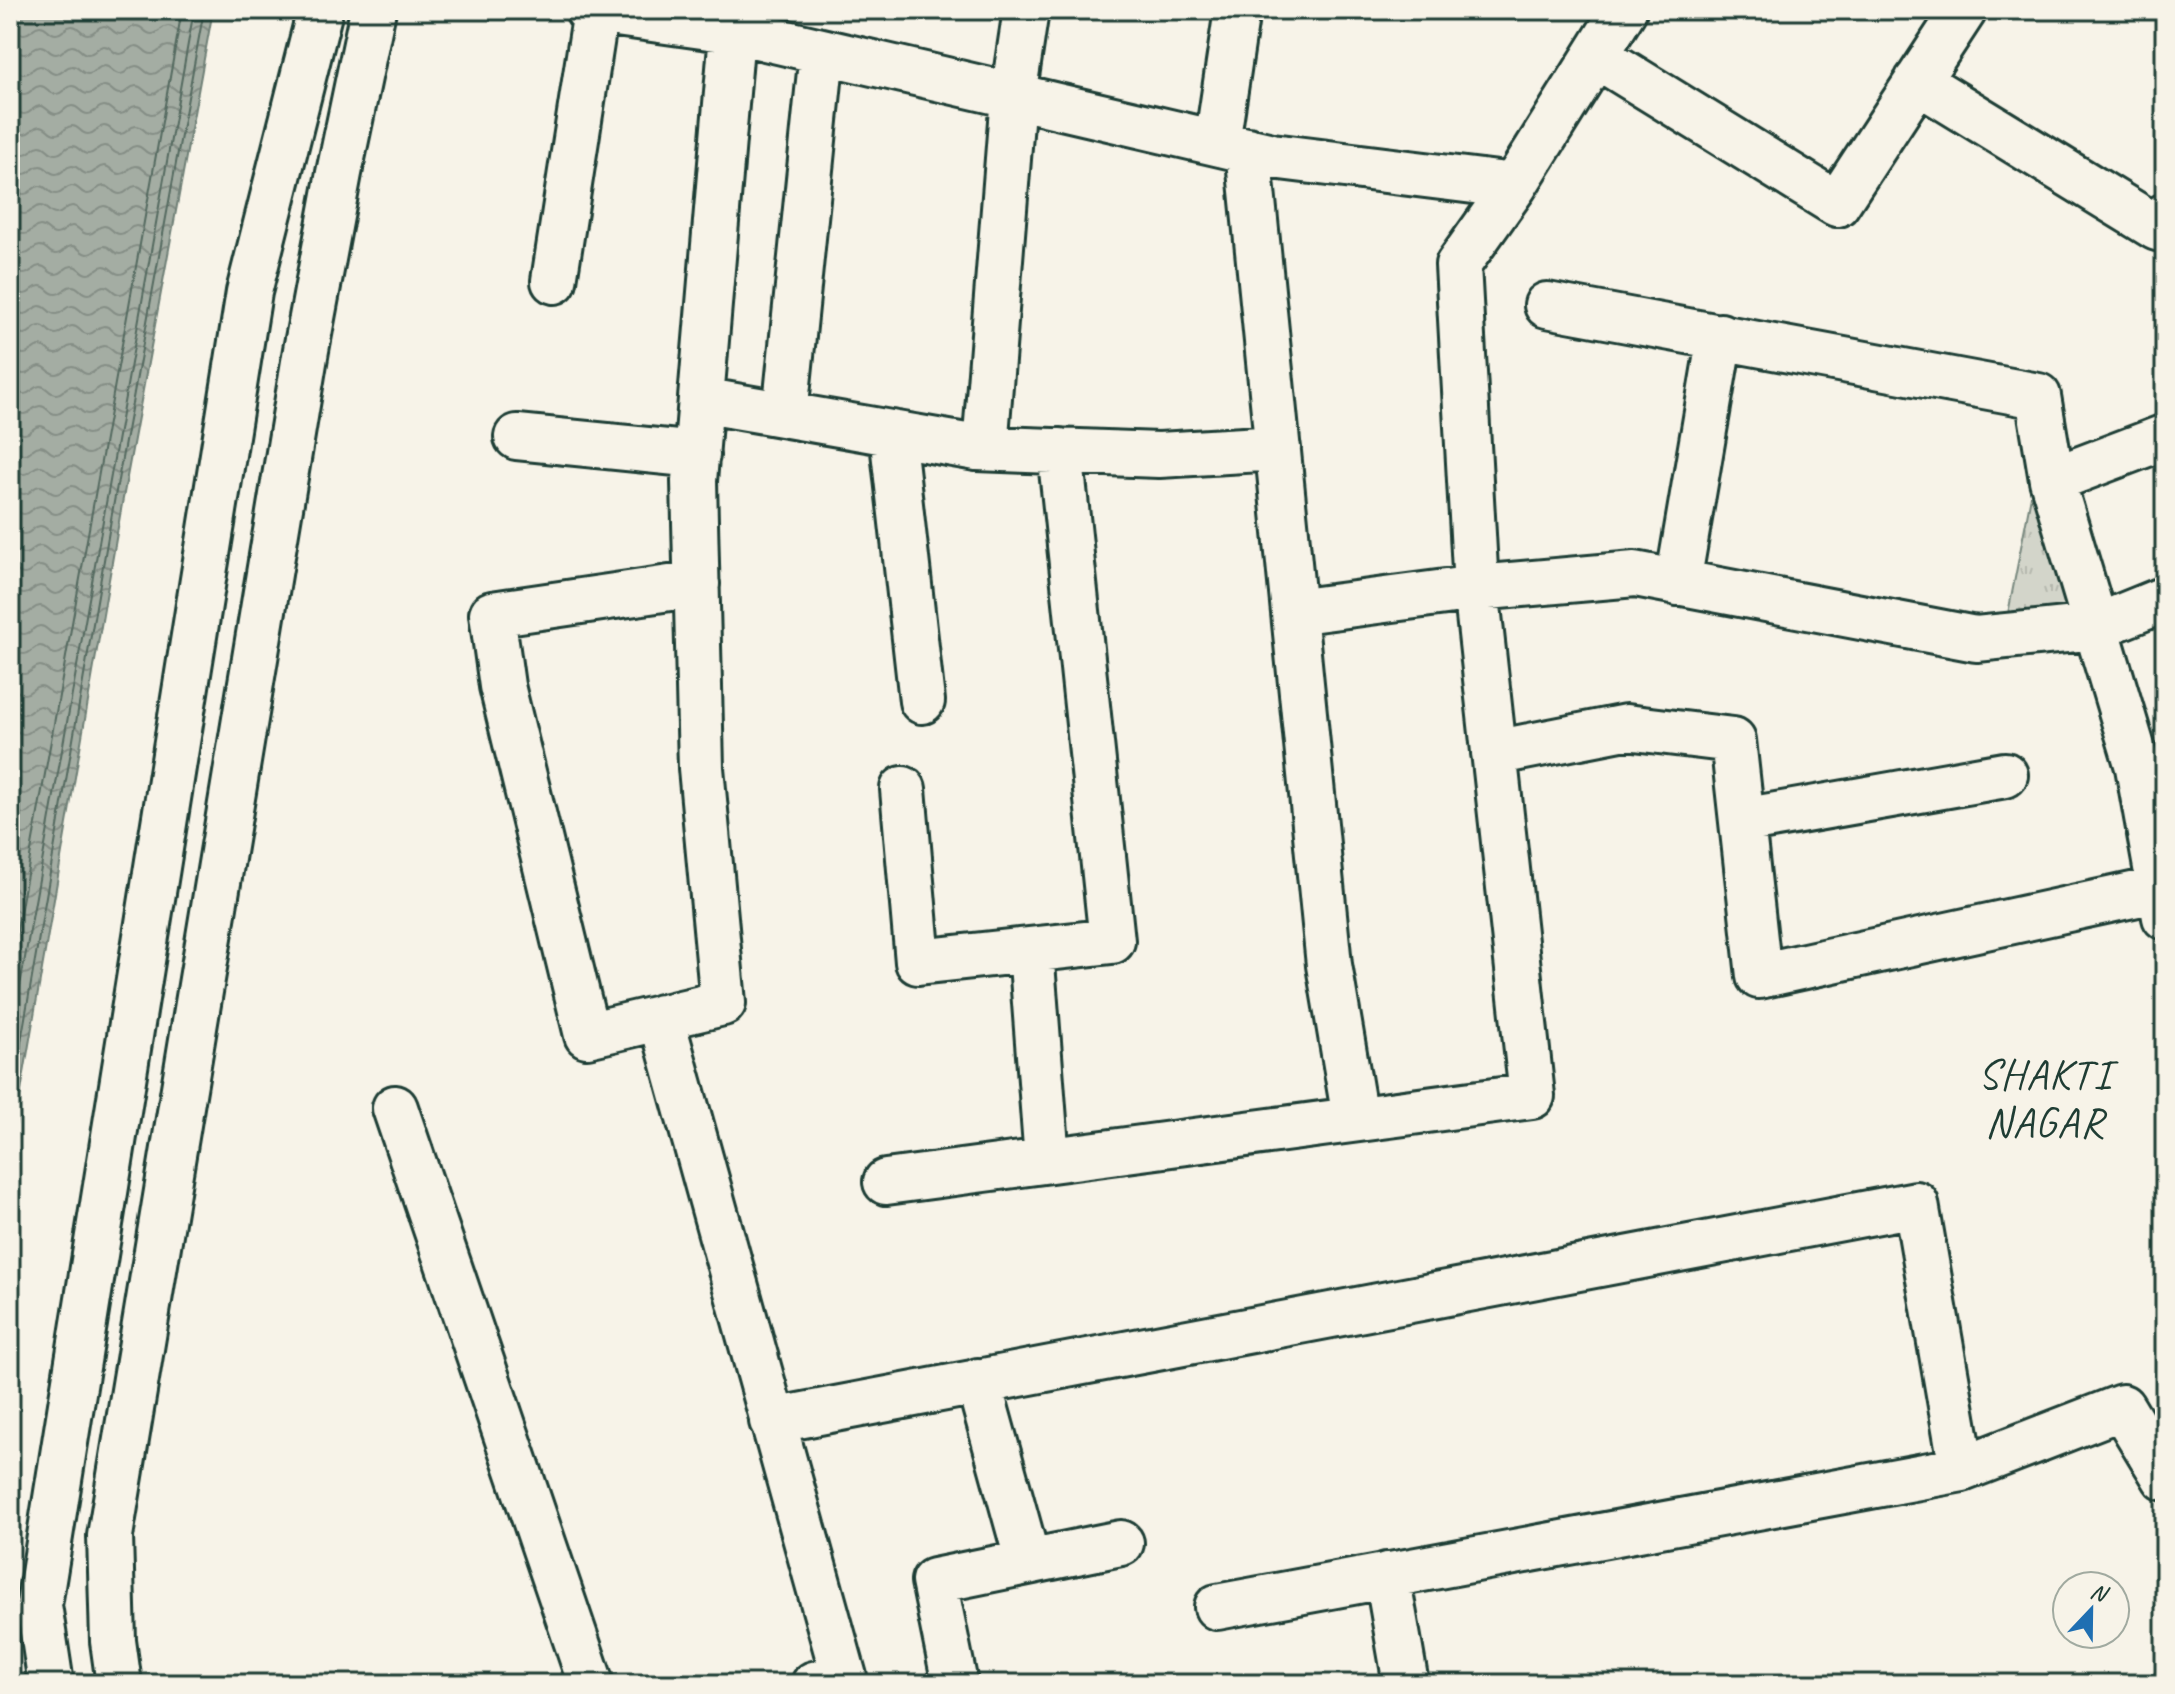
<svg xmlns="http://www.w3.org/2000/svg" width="2175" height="1694" font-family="Caveat,sans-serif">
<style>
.grass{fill:url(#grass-tufts);stroke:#79897f;stroke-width:2}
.water{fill:url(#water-waves);stroke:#6f8077;stroke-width:2}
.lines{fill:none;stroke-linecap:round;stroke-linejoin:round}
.shore{stroke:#546a60;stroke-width:2}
.minor-casing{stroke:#1f3d34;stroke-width:50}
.minor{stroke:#f7f3e8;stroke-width:44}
.labels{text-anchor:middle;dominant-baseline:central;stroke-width:6;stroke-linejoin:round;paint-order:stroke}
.neighbourhood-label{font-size:42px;letter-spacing:2px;fill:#1f3d34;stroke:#f7f3e8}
</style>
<defs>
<pattern id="grass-tufts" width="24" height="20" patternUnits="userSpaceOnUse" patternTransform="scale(2)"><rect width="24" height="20" fill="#d3d5ca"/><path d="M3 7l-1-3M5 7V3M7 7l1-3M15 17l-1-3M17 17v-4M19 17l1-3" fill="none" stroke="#b5b8ae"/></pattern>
<pattern id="water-waves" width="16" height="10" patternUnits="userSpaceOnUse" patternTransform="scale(2)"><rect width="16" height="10" fill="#a4ada3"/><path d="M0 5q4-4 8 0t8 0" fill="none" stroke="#858e86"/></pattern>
</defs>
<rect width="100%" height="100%" fill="#f7f3e8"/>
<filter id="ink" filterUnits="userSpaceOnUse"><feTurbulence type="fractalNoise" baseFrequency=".0125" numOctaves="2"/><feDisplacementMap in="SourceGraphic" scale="16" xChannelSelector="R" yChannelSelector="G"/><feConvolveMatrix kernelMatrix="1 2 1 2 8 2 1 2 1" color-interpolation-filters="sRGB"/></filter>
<g filter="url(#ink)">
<path class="grass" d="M2032,491L2082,613L2005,629Z"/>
<path class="water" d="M10,10H213L122,504L10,1155Z"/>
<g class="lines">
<path class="shore" d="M10,969L182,10
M10,1042L194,10
M10,1105L114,502L204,10"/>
<defs>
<path id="minor" d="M588,10L731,30L1272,156L1514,186
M1597,56L1837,204L1964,10
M1917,81L2157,228L2165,216
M1217,143L1237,10
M1248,150L1329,965L1355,1118
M554,281L596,11
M1547,305L2038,396L2052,480
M701,400L977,448L1159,455L1278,448
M785,414L822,52
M892,433L922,701
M517,437L697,455
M985,448L1013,96L1026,10
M1678,583L1720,336
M697,584L492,614L502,686L587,1035L723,1003L701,768L694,481L734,10
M1294,612L1476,588L1635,574L1976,639L2096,627L2165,599
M1494,753L1626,727L1733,740L1759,976L2160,889
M903,789L918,962L1112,941L1060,451
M1742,821L2005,775
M2165,917L2138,767L2052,480L2165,437
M1031,950L1047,1160
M661,1017L844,1677L814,1684
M395,1108L591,1684
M886,1182L1532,1096L1476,588L1458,265L1514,186L1624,10
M978,1381L1028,1562
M772,1421L1916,1204L1962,1469
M1387,1575L1406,1684
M1217,1607L1962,1469L2122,1407L2165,1478
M51,1684L39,1605L249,292L320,10
M119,1684L113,1641L110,1536L306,350L339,173L373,10
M955,1684L934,1581L1121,1543"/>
</defs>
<use href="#minor" class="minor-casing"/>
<use href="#minor" class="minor"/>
</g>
</g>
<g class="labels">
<g class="neighbourhood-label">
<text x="2045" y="1074">SHAKTI<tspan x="2045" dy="48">NAGAR</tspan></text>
</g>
</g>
<rect width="2175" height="1694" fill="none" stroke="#f7f3e8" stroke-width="40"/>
<rect x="20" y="20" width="2135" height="1654" fill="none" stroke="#1f3d34" stroke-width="3" filter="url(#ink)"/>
<g transform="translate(2091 1610) rotate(22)"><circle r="38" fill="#f7f3e8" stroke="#a1aaa0" stroke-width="2"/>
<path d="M0-6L14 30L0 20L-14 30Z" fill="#1f6fb2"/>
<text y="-12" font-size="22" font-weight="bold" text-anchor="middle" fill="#1f3d34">N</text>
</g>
</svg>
